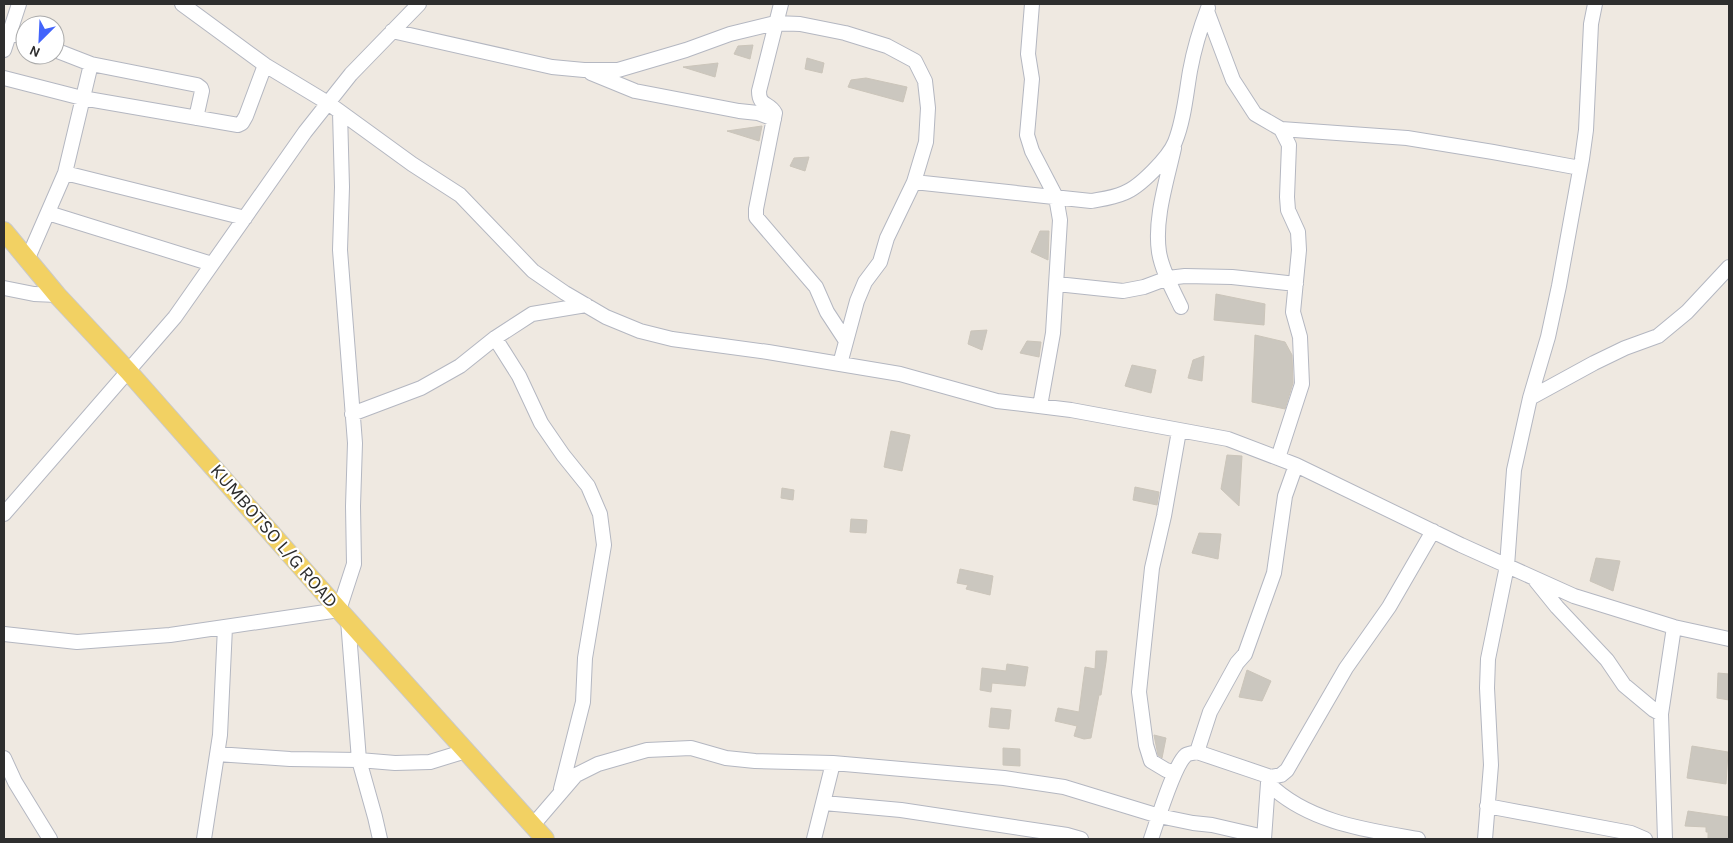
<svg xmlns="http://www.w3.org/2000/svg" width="1733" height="843" font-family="Karla,sans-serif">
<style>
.building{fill:#cbc7bf;stroke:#cbc5ba}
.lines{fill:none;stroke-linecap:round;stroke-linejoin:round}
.minor-casing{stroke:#b4b7c1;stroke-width:16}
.major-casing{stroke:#c9c9c9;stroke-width:20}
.minor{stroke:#fff;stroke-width:14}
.major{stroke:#f2d163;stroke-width:18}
.labels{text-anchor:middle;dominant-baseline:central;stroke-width:4.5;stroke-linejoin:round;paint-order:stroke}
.street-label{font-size:19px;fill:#2e2e2e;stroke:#fff}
</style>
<rect width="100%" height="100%" fill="#efe9e1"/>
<path class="building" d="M753,45L750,59L734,54L738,46Z
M807,58L824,63L822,73L805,69Z
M718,63L715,77L683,67Z
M866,78L907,87L903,102L848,87L851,80Z
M762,126L759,141L727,131Z
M809,157L805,171L790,166L794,158Z
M1040,231H1049L1048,260L1031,252Z
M1216,294L1265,304L1264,325L1214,320Z
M987,330L982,350L968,344L971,331Z
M1255,335L1285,342L1292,355L1293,383L1285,409L1252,402Z
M1027,341L1041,342L1039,357L1020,353Z
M1204,356L1202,381L1188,378L1193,360Z
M1132,365L1156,370L1151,393L1125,386Z
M891,431L910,435L902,471L884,467Z
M1227,455L1242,456L1239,506L1221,489Z
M1135,487L1159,492L1157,505L1133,500Z
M782,488L794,490L793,500L781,498Z
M851,519L867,520L866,533L850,532Z
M1199,533L1221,534L1218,559L1192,553Z
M1596,558L1620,561L1613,591L1590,581Z
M960,569L993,576L990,595L966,589L968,585L957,583Z
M1096,651H1107L1106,662L1101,695H1099L1091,738L1084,739L1074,736L1077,726L1055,721L1058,708L1079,712L1085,667L1095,669Z
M1007,664L1028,667L1025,686L992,683L991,692L980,690L982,668L1006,671Z
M1247,670L1271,681L1262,701L1239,697Z
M1718,673L1729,674V700L1717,698Z
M991,708L1011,710L1009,729L989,727Z
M1154,735L1166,738L1162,758L1158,755Z
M1692,746L1728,752L1726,784L1687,778Z
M1003,748L1020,749V766L1003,765Z
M1688,811L1729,817V839H1708V832H1706V827L1685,826Z"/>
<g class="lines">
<defs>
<path id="minor" d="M182,4L265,65L328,103L412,164L460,195L533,271L565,293L606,317L640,331L672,339L768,352L900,374L997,401L1071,410L1228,439L1296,465L1461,545L1574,596L1674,627L1729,639
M781,4L759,91C759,107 769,102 775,113L756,209V217L816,287L827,312L846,341
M1032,4L1028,54L1032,79L1027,135L1032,151L1056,197L1060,220L1053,333L1040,406
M1207,11L1233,80L1255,114L1281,129L1289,145L1287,197L1288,210L1298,232L1299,250L1293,312L1300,337L1302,384L1278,458
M392,31L552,67L584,70H618L686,50L730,34L775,23L800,24L845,33L887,46L915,61L925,81L928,108L926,142L914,182L887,238L880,262L865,282L857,301L840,364
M9,32L25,38
M4,50L19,4
M55,50L91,64L197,85L201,88L202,91L196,118
M591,73L635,91L739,111L758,113L774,119
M4,78L82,98L238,125L242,123L246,116L265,65
M1281,129L1407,138L1493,152L1580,168
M1174,148C1167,180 1154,219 1159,252C1162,271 1173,290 1181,307
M65,173L245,218
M914,182L1091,201C1102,199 1113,198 1124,193C1140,187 1169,157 1175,142C1184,120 1186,94 1190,71C1194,49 1200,29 1208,8
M48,213L212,264
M28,258L65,173L91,64
M1057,284L1123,291L1144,287L1168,278L1185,276L1232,277L1296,284
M4,288L34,294L57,295
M495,338L519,376L541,423L563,455L588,486L600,514L604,545L585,658L583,702L561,789
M1530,398L1594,363L1625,348L1658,336L1687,312L1729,267
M352,414L421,388L460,366L495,338L532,314L586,305
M4,514L175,317L305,132L351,74L419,4
M1536,581L1557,607L1607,660L1624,685L1654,710L1661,714
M348,620L359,760L375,817L380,839
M4,634L77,642L170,635L339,610L354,564L353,506L355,443L340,250L342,187L340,112
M1197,752L1210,712L1237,663L1245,654L1274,573L1285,496L1296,465
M217,754L290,759L359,760L395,763L430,762L466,751
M4,758L15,782L50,839
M1175,773L1166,770L1151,761L1146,745L1139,692L1152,568L1164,516L1179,431
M1268,783C1307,822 1366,830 1418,839
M824,803L901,810L1067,835L1081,839
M1487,806L1631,833L1645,839
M533,825L576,775L598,764L647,750L691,748L726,758L755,761L833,763L1004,778L1064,787L1159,816L1193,823L1212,825L1264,837
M204,839L220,735L225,627
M814,839L833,763
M1151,839C1157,822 1174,765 1186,755C1189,753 1194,753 1197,752L1271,777L1281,775L1287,770L1346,668L1389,607L1433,531
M1264,839L1268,783L1270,778
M1485,839L1491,765L1487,688L1488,659L1507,566L1514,470L1530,398L1548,337L1559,286L1582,159L1586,130L1591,24L1595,4
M1665,839L1661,714L1674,627"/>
<path id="major" d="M4,231L57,295L128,371L339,610L545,839"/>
</defs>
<use href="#minor" class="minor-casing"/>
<use href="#major" class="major-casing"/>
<use href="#minor" class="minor"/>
<use href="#major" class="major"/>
</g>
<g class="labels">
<g class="street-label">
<text transform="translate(274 536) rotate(49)">KUMBOTSO L/G ROAD</text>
</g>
</g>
<rect width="1733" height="843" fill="none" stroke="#2e2e2e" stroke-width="10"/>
<g transform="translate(40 40) rotate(204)"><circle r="24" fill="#ffffff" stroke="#ababab"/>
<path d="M0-4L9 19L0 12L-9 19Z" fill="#4264fb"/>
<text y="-8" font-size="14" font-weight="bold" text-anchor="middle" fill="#2e2e2e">N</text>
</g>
</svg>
